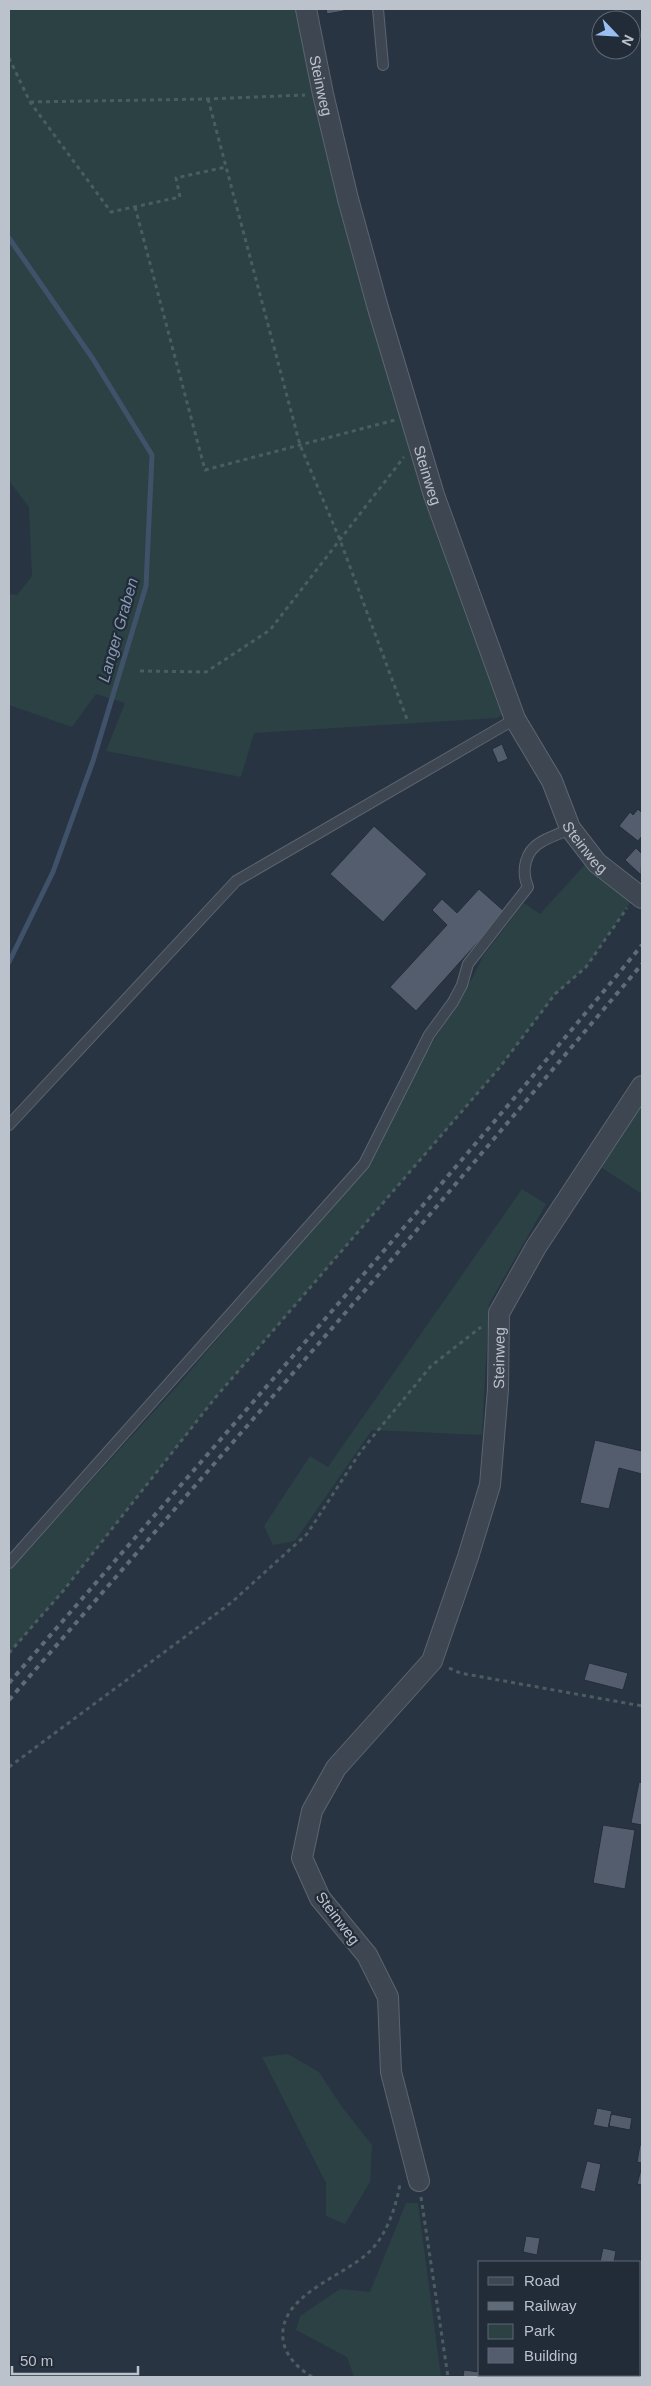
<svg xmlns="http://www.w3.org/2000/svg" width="651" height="2386" font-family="Arial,sans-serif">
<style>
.green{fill:#2b4144}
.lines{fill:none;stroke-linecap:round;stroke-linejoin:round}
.stream{stroke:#40526a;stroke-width:5}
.building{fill:#535d6d;stroke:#242d3a}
.lane-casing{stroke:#5c6470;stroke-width:12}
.street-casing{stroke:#5c6470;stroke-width:22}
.path{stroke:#4a5e60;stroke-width:3;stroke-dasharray:4 4;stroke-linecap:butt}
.lane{stroke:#3e4652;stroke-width:10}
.street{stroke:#3e4652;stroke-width:20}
.rail{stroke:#606b79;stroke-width:4;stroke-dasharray:5 5;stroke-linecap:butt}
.labels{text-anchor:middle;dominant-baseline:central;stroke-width:4.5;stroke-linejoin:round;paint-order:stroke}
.street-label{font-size:15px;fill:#bbc2cc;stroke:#222b38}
.water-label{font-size:16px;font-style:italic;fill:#8598b1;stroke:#222b38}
</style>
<rect width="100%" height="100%" fill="#293443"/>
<path class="green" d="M9,9H295C345,249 428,481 504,714L497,718L254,733L241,777L106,751L125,703L96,694L72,727L9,705V594L17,595L32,576L29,507L9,481Z
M592,857L636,894L586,967L555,994L500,1067L215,1398L63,1591L9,1653V1571L179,1384L367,1164L416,1069L473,977L483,956L524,903L540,914Z
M642,1104V1194L599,1166Z
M522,1189L546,1204L489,1304L482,1435L372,1430L295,1541L273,1545L264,1526L310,1456L328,1467Z
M288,2054L319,2072L342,2107L372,2145L370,2182L345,2224L326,2216V2183L262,2057Z
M406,2203H418L441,2377H354L347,2357L296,2330L300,2316L340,2289L370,2292Z"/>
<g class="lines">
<path class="stream" d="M9,238L93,359L152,455L146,586L93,761L53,872L9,962"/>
</g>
<path class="building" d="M326,9H344V11L327,14Z
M502,744L508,759L498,763L492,749Z
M638,809L642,813V836L638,841L619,826L630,812L633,815Z
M374,826L427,874L383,922L330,874Z
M636,848L642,854L641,875L625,860Z
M479,889L505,912L416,1011L390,987L447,925L432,910L442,899L457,913Z
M595,1440L642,1451V1474L619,1468L609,1509L580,1503Z
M589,1663L628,1673L623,1690L584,1680Z
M639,1782L642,1783V1825L631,1823Z
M603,1825L635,1830L625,1889L593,1883Z
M597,2108L612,2111L608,2128L593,2125Z
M611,2114L632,2118L630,2130L609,2126Z
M640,2145H642V2163L637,2162Z
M587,2161L601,2164L595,2192L580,2188Z
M641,2170H642V2185L637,2184Z
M526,2236L540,2238L537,2255L523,2252Z
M603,2248L616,2251L614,2262H600Z
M464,2370L479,2372L478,2377H463Z"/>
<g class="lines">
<defs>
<path id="lane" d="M378,9L383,65
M9,1125L236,881L515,719
M9,1563L364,1164L429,1035L453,1002L462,985L468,964L528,887C521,871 525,851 541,842C551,836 561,834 570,828"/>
<g id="street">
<path id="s1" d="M306,9L323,94L348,199L378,308L434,495L515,719L552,781L570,828L597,863L642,898"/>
<path id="s2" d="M419,2181L391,2072L388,1997L367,1955L320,1898L302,1858L312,1811L336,1768L432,1661L468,1557L490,1485L498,1389L499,1313L536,1247L642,1086"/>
</g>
</defs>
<use href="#lane" class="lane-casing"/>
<use href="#street" class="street-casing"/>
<path class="path" d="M9,58L30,102L111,212L180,197L176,178L226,167
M208,99L300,445L340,540L408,722
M30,102L208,99L305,95
M135,207L205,470L395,420
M140,671L206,672L270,630L404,457
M9,1653L63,1591L215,1398L500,1067L555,994L586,967L627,908
M449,1668L460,1673L642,1706
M9,1767L232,1602L307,1534L361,1451L431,1366L481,1327
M421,2197L448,2377
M312,2377C298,2368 285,2356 283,2339C278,2296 342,2277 368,2253C386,2237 396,2207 400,2184"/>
<use href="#lane" class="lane"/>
<use href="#street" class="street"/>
<path class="rail" d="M9,1683C221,1438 436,1195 642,945
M9,1700L393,1258L642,964"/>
</g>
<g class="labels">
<g class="street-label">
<text stroke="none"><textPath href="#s1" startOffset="78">Steinweg</textPath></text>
<text stroke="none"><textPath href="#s1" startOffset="482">Steinweg</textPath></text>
<text stroke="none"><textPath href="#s1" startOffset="888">Steinweg</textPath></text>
<text stroke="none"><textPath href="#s2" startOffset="906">Steinweg</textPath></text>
<text transform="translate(338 1918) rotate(53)">Steinweg</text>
</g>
<g class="water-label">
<text transform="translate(118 630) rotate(-74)">Langer Graben</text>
</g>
</g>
<rect width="651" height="2386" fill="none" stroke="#bbc2cc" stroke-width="20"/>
<rect x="478" y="2261" width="162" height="115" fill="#222b38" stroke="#5f6773"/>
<rect x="488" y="2277" width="25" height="8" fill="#3e4652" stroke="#5f6773"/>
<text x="524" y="2286" font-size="15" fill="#bbc2cc">Road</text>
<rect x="488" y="2302" width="25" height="8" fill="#606b79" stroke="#5f6773"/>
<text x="524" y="2311" font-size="15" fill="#bbc2cc">Railway</text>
<rect x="488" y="2324" width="25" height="15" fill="#2b4144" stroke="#5f6773"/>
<text x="524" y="2336" font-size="15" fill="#bbc2cc">Park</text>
<rect x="488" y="2348" width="25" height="15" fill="#535d6d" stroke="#5f6773"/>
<text x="524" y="2361" font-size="15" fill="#bbc2cc">Building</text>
<g transform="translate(616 35) rotate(115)"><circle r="24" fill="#222b38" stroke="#5f6773"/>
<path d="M0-4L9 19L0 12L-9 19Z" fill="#9abdf2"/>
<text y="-8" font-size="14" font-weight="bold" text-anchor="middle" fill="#bbc2cc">N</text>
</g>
<path d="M12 2366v8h126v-8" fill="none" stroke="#bbc2cc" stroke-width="2.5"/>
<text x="20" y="2366" font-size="15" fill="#bbc2cc" stroke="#222b38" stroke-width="4" paint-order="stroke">50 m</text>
</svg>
